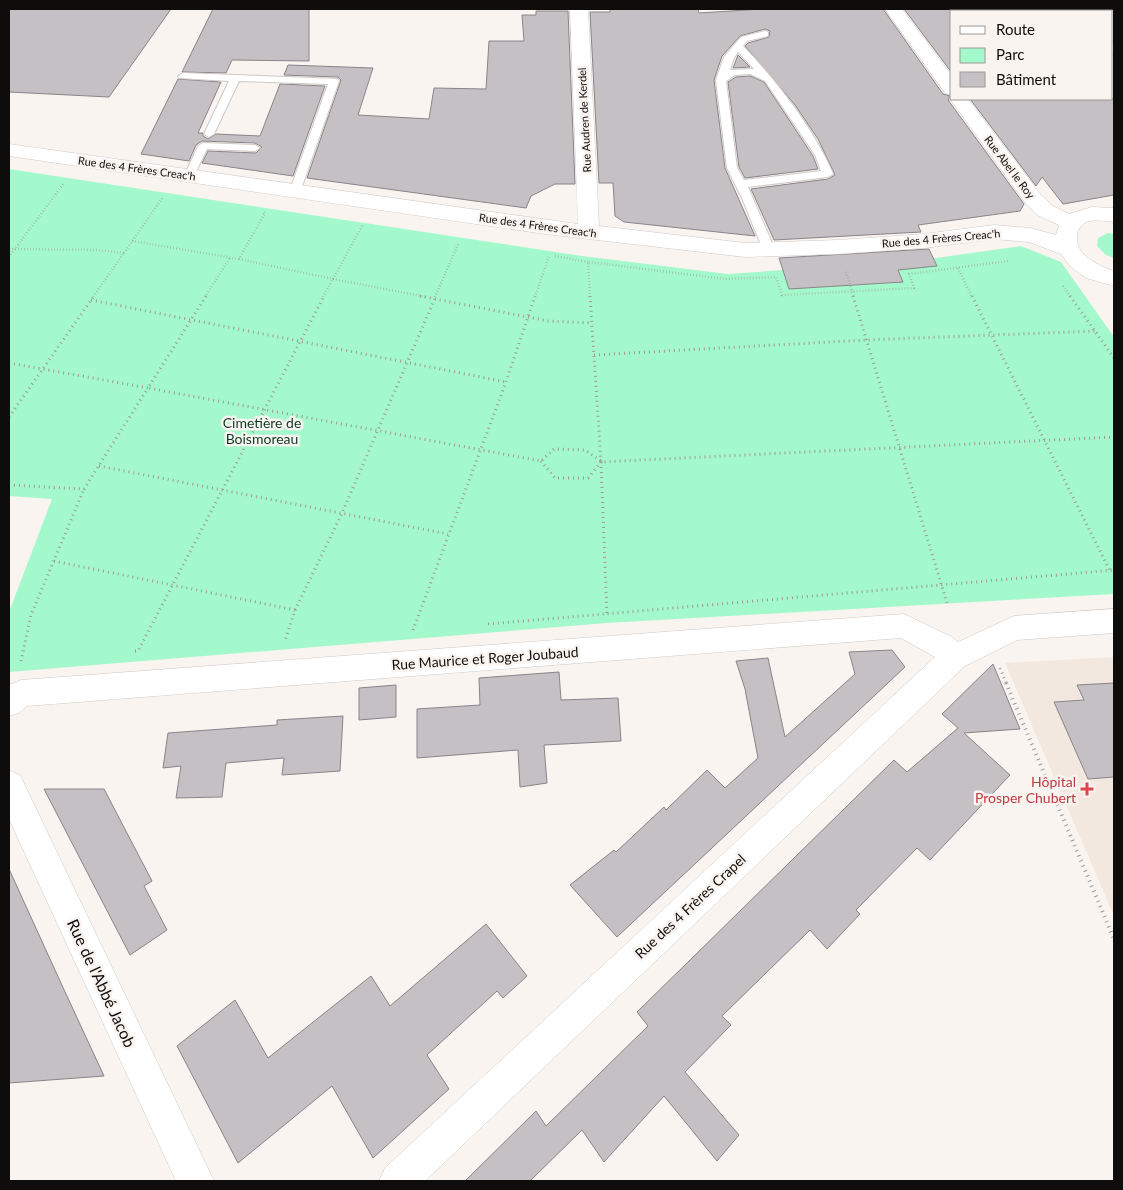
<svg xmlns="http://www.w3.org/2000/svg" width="1123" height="1190" font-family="Lato,sans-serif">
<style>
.built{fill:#f3e8df}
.green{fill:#a4f9cc}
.building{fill:#c4c0c4;stroke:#888488}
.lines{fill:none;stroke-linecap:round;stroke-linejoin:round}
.service-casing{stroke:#cec9c5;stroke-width:2}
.minor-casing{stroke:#cec9c5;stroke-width:1}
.path-far2{stroke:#9e9997;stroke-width:2.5;stroke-dasharray:0.5 2.5;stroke-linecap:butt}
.path-far1{stroke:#9e9997;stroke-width:3;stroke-dasharray:1 4;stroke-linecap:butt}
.path{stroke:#9e9997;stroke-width:4;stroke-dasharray:1 4.5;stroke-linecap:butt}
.service{fill:#fff;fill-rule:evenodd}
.minor{fill:#fff;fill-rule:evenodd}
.health-dot{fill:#e0444e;stroke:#faf4f1;stroke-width:2}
.labels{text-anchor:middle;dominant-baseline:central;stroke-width:5;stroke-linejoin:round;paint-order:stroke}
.far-street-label{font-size:11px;fill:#0f0d0c;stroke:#faf4f1}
.park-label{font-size:14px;fill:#0d3a26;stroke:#faf4f1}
.street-label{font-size:14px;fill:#0f0d0c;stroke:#faf4f1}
.health-label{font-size:14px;fill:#be3a42;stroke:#faf4f1;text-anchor:end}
.near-street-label{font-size:16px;fill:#0f0d0c;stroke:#faf4f1}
</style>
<rect width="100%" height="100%" fill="#faf4f1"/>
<path class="built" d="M1114,657V916L1005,663Z"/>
<path class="green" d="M9,169L582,256L728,274L922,260L1021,246L1061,262L1114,337V594L607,623L9,672V612L52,499L9,496Z
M1108,233L1114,234V258L1106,255L1097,246L1098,238Z"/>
<path class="building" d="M9,9H171L109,97L9,92Z
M213,9H309V61L232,60L226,73L182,72Z
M610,9H698L699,13L762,9H883L943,94L950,96L948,100L1024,204L1020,211L918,225L921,232L774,240L751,189L828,179L835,175L818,139L795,105L745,46L748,43L769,37L770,31L765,29L740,36L722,56L714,80L725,168L755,236L624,222L615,216L613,183H599L590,12H610Z
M904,9H952V73Z
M536,11H568L575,184H555L531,196L526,208L307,178L341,80L338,77L284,75L288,65L373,68L358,115L429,119L434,88L486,89L489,41H524L522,15H536Z
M738,55L750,67L733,68Z
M750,76L764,82L813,156L818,169L745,178L739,167L728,82L736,77Z
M178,79L221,82L198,133H203V136L208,139L216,134L260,136L280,84L325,86L293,176L202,163L208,151L256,153L262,147L255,143L202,141L196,145L189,161L141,154Z
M970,99H1114V195L1063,204L1042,177L1036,186Z
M929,249L937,266L898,270L903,282L789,289L779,258Z
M892,650L905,667L617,937L570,885L614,850L616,852L664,807L666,810L707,770L725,788L758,758L745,689L736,661L768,658L785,737L855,674L849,652Z
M993,664L1020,729L964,733L1010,775L930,860L917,848L856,910L860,914L827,949L810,930L722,1016L731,1025L685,1072L739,1135L717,1161L664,1096L604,1162L582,1130L530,1181H465L536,1111L546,1126L648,1026L637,1012L894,760L907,772L958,728L942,714Z
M559,672L561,700L618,698L621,741L544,745L547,783L520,787L518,750L417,758V709L480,705L479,678Z
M1114,683V777L1088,779L1054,702L1084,700L1077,685Z
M396,685V717L359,720V688Z
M343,716L340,771L282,775L284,758L226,763L222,797L176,798L181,766L163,768L168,733L277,725V720Z
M44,789H104L152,881L144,886L167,930L130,955Z
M9,869L60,981L104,1076L9,1083Z
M486,924L527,976L503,998L497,991L427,1055L449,1089L373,1158L332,1086L238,1163L177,1046L235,1000L268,1058L371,976L390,1006Z"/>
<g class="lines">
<defs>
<path id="service" d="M765,31L768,32V36L747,41L743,46C776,80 815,130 833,174L828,177L748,187L775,250L769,254L763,250L742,198L727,168L716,80L724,57L741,37ZM738,52L754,69L730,70L734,58ZM750,74L765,81L815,155L821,171L744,180L737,168L726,81L735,75Z
M183,73L338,79L339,81L300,192L296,194L290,190L328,84L239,81L214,134L209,137L204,134L229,81L179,78L178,76Z
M203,143L255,145L260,148L255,151L207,149L193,178H185L184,176L198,146Z"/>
<path id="minor" d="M570,9H588L599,226L745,243L838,240L924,234L994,225L1030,228L1056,235L1059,225L1039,216L1027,205L950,99L952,96V99H968L1041,195L1053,206L1069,214L1092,207L1114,208V222C1105,221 1095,219 1086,222C1081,225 1078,229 1077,235C1074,255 1099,266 1114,271V286L1086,278L1071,267L1061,254L1029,242L994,239L924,248L838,254L745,257L545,234L9,156V144L578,224Z
M885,9H902L952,76V95L945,93Z
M1112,43H1114V53H1112Z
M1114,609V633L1017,640L965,666L425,1181H379L385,1168L935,657L901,638L27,706L19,713L9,716V685L21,680L904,614L952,637L958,642L1014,616Z
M9,770L20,775L214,1181H176L9,819Z"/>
</defs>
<use href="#service" class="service-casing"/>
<use href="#minor" class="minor-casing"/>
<path class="path-far2" d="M132,241L239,259L265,213L263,212
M9,249L98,250L124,253L93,297
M124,253L163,197
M555,256L588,262
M9,257L64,183
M239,259L333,279L362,226
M958,268L972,297
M846,272L854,297
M1063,286L1071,297
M205,297L230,258
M323,297L333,279L426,297
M435,297L459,242
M535,297L549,256
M590,297L588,262L725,279L776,277L782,295L914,288L909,274L1008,261"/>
<path class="path-far1" d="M206,296L148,388L541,461L554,449L585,450L601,461
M420,296L548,321L592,323
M590,296L601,462L1114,437
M853,296L947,603
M972,296L1110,571
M1070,296L1114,358
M91,300L506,382
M594,355L866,340L1096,331
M9,363L148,388L84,489L9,485
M9,417L94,296
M541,461L555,478H588L601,462
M601,462L607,616
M99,466L448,534
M54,561L295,610L285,641
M295,610L342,513L436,296
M488,624L1114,570
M413,630L506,382L535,296
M135,651H138L324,296
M21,661L31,615L84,489
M1000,668L1007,685"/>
<path class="path" d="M1006,683L1114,939"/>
<use href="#service" class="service"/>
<use href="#minor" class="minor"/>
</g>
<path class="health-dot" d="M1084.5 781.5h5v5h5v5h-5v5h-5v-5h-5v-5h5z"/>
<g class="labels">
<g class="far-street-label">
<text transform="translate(584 120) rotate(-93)">Rue Audren de Kerdel</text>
<text transform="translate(1010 167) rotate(53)">Rue Abel le Roy</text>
<text transform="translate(137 168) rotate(8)">Rue des 4 Frères Creac'h</text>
<text transform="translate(538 225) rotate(8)">Rue des 4 Frères Creac'h</text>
<text transform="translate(941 238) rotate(-5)">Rue des 4 Frères Creac'h</text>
</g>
<g class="park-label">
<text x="262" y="422">Cimetière de<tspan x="262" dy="16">Boismoreau</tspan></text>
</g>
<g class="street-label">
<text transform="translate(485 658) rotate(-4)">Rue Maurice et Roger Joubaud</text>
<text transform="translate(690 906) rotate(-43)">Rue des 4 Frères Crapel</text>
</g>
<g class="health-label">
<text x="1076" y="781">Hôpital<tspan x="1076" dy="16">Prosper Chubert</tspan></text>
</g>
<g class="near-street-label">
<text transform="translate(102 983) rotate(65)">Rue de l'Abbé Jacob</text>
</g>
</g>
<rect width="1123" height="1190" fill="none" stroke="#0f0d0c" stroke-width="20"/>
<rect x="950" y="10" width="162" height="90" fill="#faf4f1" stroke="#9c9895"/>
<rect x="960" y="26" width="25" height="8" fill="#ffffff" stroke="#9c9895"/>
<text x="996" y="35" font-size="15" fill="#0f0d0c">Route</text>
<rect x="960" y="48" width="25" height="15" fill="#a4f9cc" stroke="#9c9895"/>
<text x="996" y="60" font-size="15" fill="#0f0d0c">Parc</text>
<rect x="960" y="72" width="25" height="15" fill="#c4c0c4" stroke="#9c9895"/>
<text x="996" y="85" font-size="15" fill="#0f0d0c">Bâtiment</text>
</svg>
